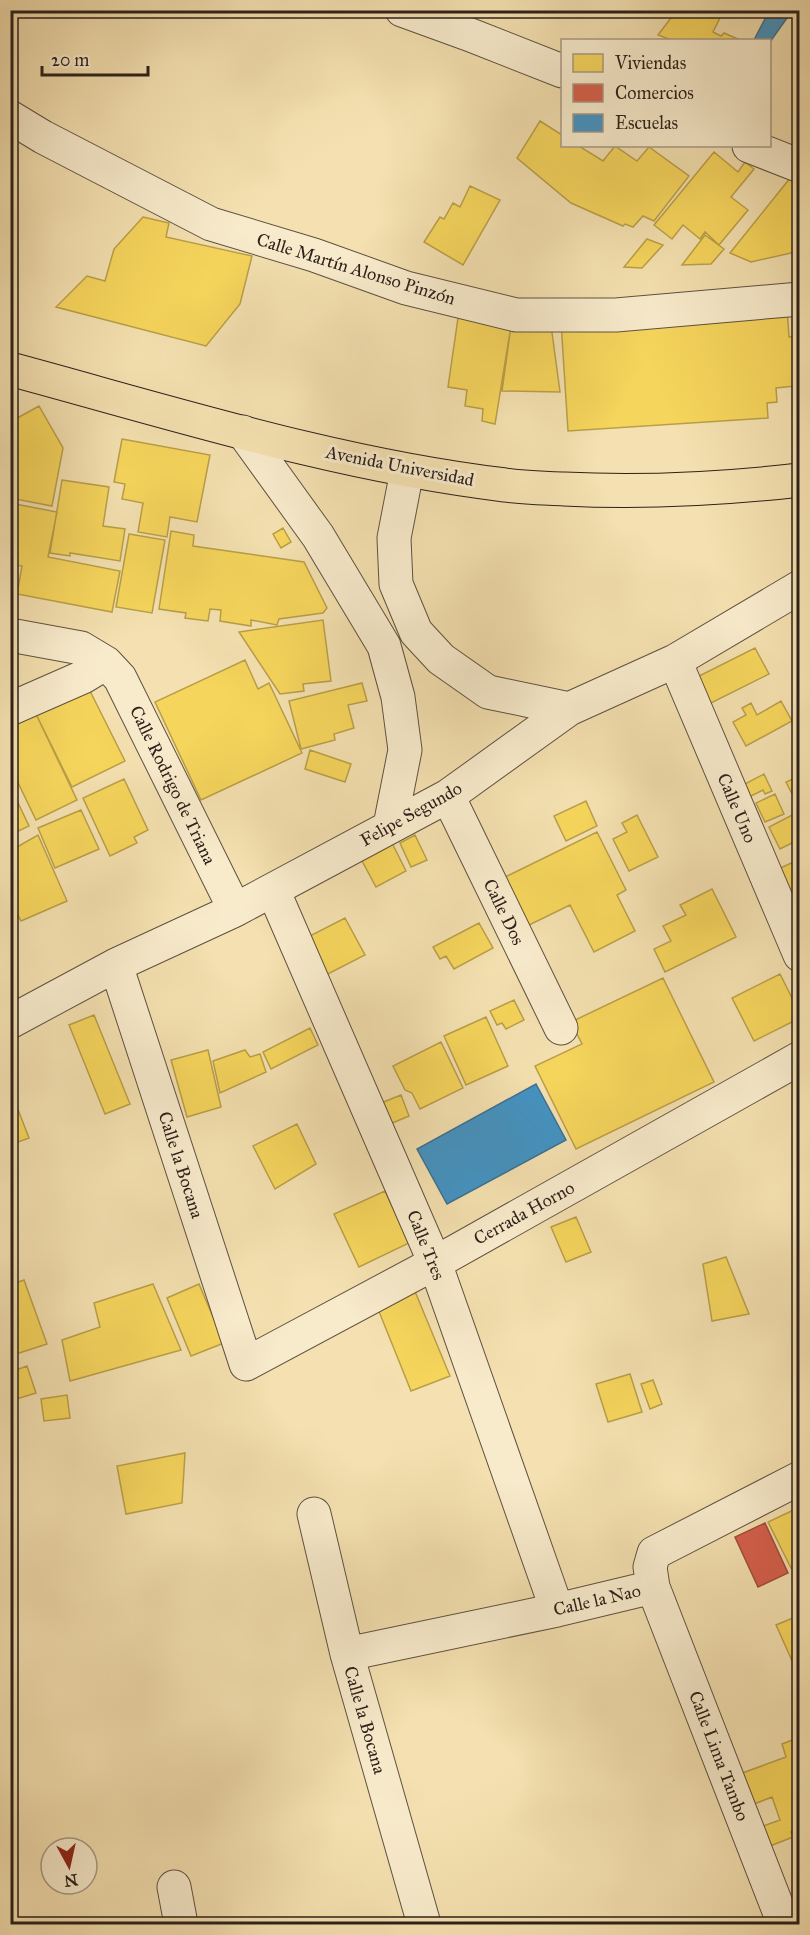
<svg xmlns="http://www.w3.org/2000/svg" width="810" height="1935" font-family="'IM FELL Great Primer',serif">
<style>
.homes{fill:#f6d55c;stroke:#b99f48;stroke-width:1.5}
.shops{fill:#d6604d;stroke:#a34d3e;stroke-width:1.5}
.schools{fill:#4393c3;stroke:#3c7191;stroke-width:1.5}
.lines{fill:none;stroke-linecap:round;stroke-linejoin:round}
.minor-casing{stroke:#5e5140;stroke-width:35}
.major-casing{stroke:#2c211b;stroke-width:35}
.minor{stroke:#f8ebcc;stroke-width:33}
.major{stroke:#f4e0b0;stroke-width:33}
.labels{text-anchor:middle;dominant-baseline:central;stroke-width:6;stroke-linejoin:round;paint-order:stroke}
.street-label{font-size:18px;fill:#2c211b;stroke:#f8ebcc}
</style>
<rect width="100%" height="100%" fill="#f4e0b0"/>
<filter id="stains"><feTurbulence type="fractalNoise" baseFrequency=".00333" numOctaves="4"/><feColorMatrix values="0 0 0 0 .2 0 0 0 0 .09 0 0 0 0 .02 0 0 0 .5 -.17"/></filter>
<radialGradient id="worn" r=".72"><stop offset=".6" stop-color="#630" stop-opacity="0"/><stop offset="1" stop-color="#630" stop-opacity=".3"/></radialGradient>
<path class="homes" d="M677,10H724L713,32L721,36L724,33L740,40H671L658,35Z
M540,121L562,135V146H579L603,161L615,146L637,161L649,147L689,176L654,221L643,216L633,227L625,224L623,226L571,203L517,158Z
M714,152L738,172L745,162L754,169L731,197L748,210L719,245L705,232L700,239L683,225L672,239L654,225Z
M791,177L800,180V251L751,262L730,253Z
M470,186L500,200L463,265L424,242L440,217L444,219L453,203L460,207Z
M143,217L169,223L166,237L252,256L240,304L206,346L56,307L87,276L105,281L114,249Z
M705,235L724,249L711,264L682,265Z
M647,239L663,245L642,268L624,267Z
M787,308L789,337L800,336V410H796L795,386L776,388L777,402L767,403L768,418L568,431L561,322Z
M458,318L511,326L495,424L482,421L483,409L465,406L467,390L448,387Z
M551,325L560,392L502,391L511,326Z
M39,406L63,448L52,506L10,498V422Z
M122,439L210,455L197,522L170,517L167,537L138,532L143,503L122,499L125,484L114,482Z
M62,480L109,487L103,526L125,529L120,561L70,553V556L50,553Z
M10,503L57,512L48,557L120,571L112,612L17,594L22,566L10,564Z
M283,528L291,542L281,548L273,534Z
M171,531L194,535L193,546L304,562L327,608L323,613L279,619L277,625L251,620V626L220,621L221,610L210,609L208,621L185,618L186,613L159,609Z
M129,534L165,540L152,613L116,607Z
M323,620L331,681L303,684L304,691L280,694L239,632Z
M755,648L769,674L705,706L691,680Z
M245,660L258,689L269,683L302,753L201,800L155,702Z
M83,677L125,761L72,787L35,712Z
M362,683L367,701L348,705L354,728L334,734L335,740L301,749L289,701Z
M781,701L792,721L746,746L733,722L746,715L742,708L751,703L757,715Z
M35,712L77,800L36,820L10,766V724Z
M310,750L351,764L345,782L305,769Z
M764,774L772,791L765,794L763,790L745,799L739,787Z
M800,776V809L786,782Z
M124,779L148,830L134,837L137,843L110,856L83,798Z
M10,786L29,826L10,835Z
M775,794L784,814L765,822L756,803Z
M586,801L597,826L566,841L554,816Z
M81,810L99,849L55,868L38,828Z
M800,811V839L780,849L769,827Z
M637,815L658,857L629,871L613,839L627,832L622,823Z
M597,832L626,890L617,895L635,931L594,952L570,905L523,928L499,880Z
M38,835L67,901L21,921L10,900V851Z
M415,835L427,860L411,867L400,843Z
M392,843L406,871L376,887L361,859Z
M800,859V917L776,870Z
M712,889L736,937L665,972L654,949L671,941L663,926L686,915L680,905Z
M345,918L365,955L324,976L304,939Z
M479,923L493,948L454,969L446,956L440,959L433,947Z
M780,974L800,1014V1018L754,1041L732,998Z
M663,978L714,1082L576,1149L535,1066L582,1044L571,1022Z
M514,1000L524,1020L506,1029L502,1023L497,1025L490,1011Z
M94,1015L130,1104L105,1114L69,1025Z
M486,1017L508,1066L466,1085L444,1036Z
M310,1028L318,1045L271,1069L263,1052Z
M441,1042L463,1088L420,1109L412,1093L405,1090L393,1066Z
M208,1050L221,1107L187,1117L171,1060Z
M245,1050L250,1057L260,1054L266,1072L220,1093L213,1061Z
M401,1095L409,1116L390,1124L381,1103Z
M14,1099L29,1138L10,1145V1100Z
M297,1124L316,1164L275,1189L253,1146Z
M385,1191L409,1243L359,1267L334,1214Z
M576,1217L591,1252L566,1262L551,1227Z
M726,1257L749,1314L712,1321L703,1264Z
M24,1280L47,1344L10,1356V1285Z
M153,1284L181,1350L70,1381L62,1340L100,1327L94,1303Z
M199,1284L224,1343L191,1356L167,1298Z
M414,1289L450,1376L411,1391L376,1304Z
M13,1358L16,1370L27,1366L36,1393L10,1401V1359Z
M630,1374L642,1412L608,1422L596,1384Z
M653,1380L662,1404L650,1409L641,1384Z
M67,1395L70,1418L44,1421L41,1399Z
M185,1453L182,1503L126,1514L117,1466Z
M800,1507V1564L791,1568L768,1522Z
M800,1615V1673L798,1674L776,1625Z
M800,1737V1829L791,1832L793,1837L765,1848L758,1828L780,1820L772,1797L749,1806L737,1775L786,1757L782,1744Z"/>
<path class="shops" d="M765,1523L788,1573L758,1587L735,1537Z"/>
<path class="schools" d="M769,11L787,18L770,42V40H754Z
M536,1084L566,1140L447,1204L417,1149Z"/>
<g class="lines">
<defs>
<path id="minor" d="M402,10L468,34L562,71
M10,117L43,137L211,224L314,255L406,288L516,315H616L800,299
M749,146L800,166
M243,432L318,536L384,646L398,697L405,750L390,826
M407,471L394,538L396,584L416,632L441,659L488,692L569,709
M10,635L81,648L106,663L120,678L235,910
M675,661L800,955
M10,709L83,677L106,663
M448,796L561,1028
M273,890L435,1263L557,1610
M116,965L246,1364L435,1263L800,1058
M10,1022L116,965L235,910L448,796L569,709L675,661L800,587
M314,1514L347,1654L424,1924
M347,1654L557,1610L653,1587
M174,1887L181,1924
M784,1924L653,1587L650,1567L654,1553L800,1478"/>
<path id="major" d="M10,369C173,413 337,465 505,485C524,488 544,488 564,489C643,493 721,489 800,480"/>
</defs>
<use href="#minor" class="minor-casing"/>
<use href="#major" class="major-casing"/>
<use href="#minor" class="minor"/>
<use href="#major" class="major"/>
</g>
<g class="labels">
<g class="street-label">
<text transform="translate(356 269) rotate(17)">Calle Martín Alonso Pinzón</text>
<text transform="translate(400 466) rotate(11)">Avenida Universidad</text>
<text transform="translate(173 785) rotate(64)">Calle Rodrigo de Triana</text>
<text transform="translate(737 808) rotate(67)">Calle Uno</text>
<text transform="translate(411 814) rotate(-29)">Felipe Segundo</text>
<text transform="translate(504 912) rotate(64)">Calle Dos</text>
<text transform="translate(181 1165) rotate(72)">Calle la Bocana</text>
<text transform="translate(524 1213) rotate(-29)">Cerrada Horno</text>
<text transform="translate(426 1245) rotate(68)">Calle Tres</text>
<text transform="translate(597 1600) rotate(-13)">Calle la Nao</text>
<text transform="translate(365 1720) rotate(74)">Calle la Bocana</text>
<text transform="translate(719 1756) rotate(69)">Calle Lima Tambo</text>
</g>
</g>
<rect width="810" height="1935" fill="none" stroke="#f4e0b0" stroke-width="36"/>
<rect x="12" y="12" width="786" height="1911" fill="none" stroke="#2c211b" stroke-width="3"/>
<rect x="18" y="18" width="774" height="1899" fill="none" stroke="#2c211b" stroke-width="1.5"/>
<rect x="561" y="39" width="210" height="108" fill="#f8ebcc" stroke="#a69a85" stroke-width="1.5"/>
<rect x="573" y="54" width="30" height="18" fill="#f6d55c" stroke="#a69a85" stroke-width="1.5"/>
<text x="615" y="69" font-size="18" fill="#2c211b">Viviendas</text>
<rect x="573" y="84" width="30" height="18" fill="#d6604d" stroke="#a69a85" stroke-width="1.5"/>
<text x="615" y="99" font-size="18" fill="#2c211b">Comercios</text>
<rect x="573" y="114" width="30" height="18" fill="#4393c3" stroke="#a69a85" stroke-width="1.5"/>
<text x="615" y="129" font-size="18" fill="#2c211b">Escuelas</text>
<g transform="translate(69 1866) rotate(172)"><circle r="28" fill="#f8ebcc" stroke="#a69a85" stroke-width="1.5"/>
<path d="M0-4.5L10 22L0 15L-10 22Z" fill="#8f2418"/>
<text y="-9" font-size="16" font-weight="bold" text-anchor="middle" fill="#2c211b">N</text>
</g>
<path d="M42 66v9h106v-9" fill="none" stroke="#2c211b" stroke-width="3"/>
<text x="51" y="66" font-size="18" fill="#2c211b" stroke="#f8ebcc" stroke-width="4.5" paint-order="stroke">20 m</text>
<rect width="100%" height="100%" filter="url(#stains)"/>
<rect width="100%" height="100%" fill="url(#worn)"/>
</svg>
